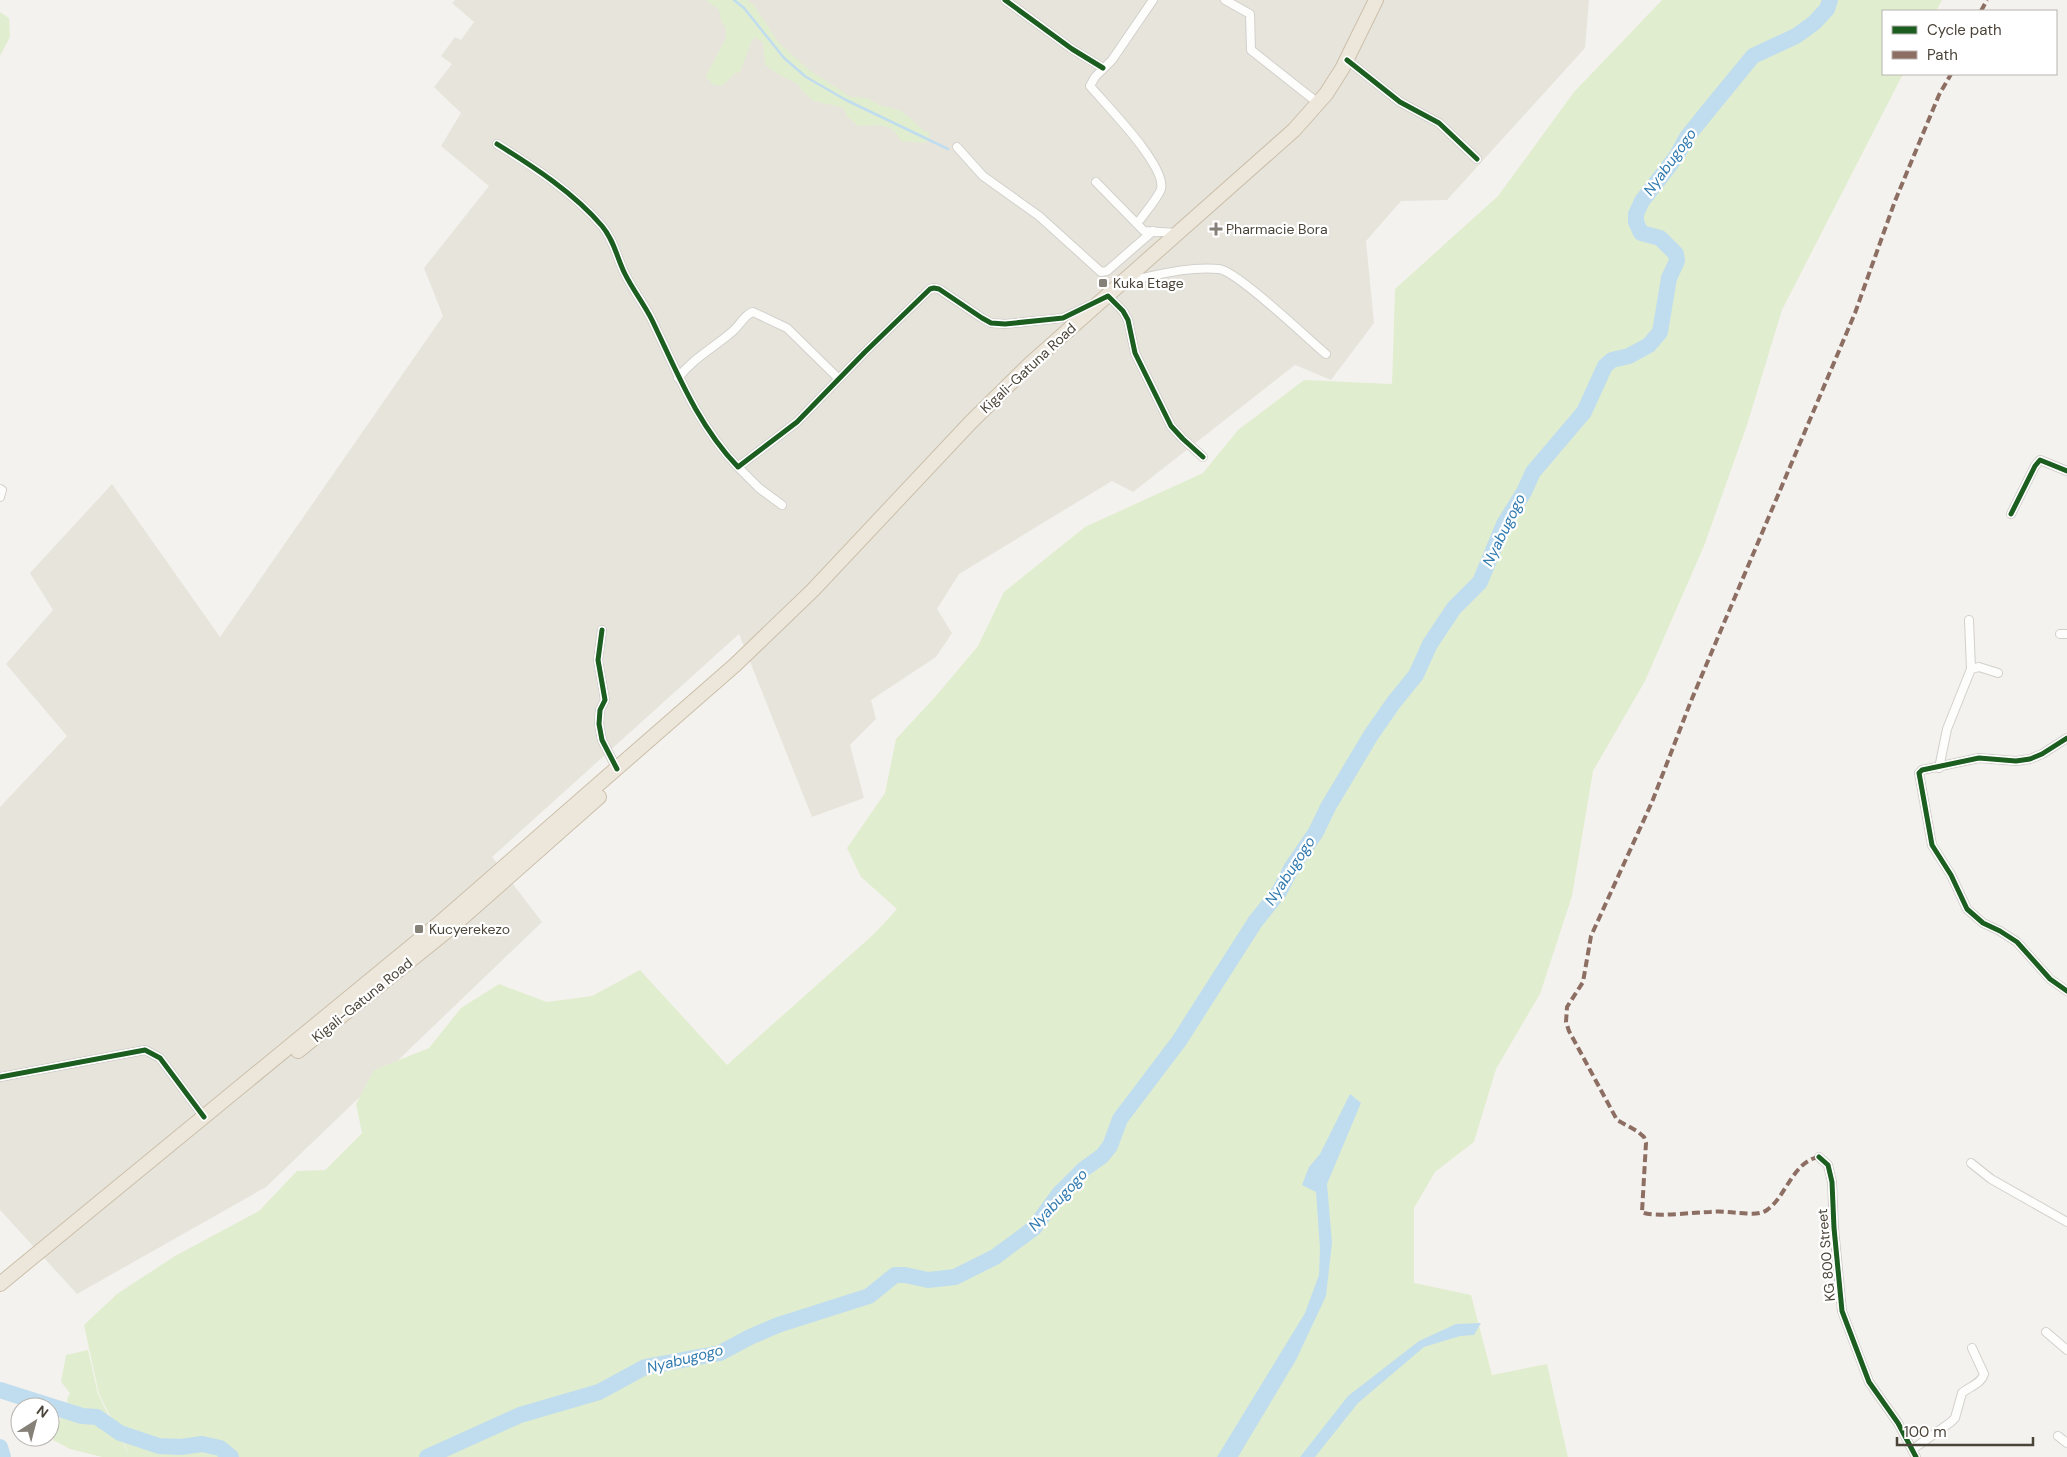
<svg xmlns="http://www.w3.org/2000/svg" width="2067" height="1457" font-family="'DM Sans',sans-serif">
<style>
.residential{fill:#e7e4dc}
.green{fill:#e1edcf}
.water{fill:#c0ddef}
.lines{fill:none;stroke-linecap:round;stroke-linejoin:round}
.stream{stroke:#c0ddef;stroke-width:2.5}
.river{stroke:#c0ddef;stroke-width:16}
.street-casing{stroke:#d2d0cb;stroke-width:10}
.highway-casing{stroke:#cbbfaa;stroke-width:16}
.street{stroke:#fdfdfc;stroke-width:8}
.highway{stroke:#ede7db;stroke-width:14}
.quiet{stroke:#8d6e63;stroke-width:4;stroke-dasharray:8 4;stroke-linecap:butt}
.cycleway-casing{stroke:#fff;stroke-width:8}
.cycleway{stroke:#1b5e20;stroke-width:5}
.poi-dot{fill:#868178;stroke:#fff;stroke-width:2}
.labels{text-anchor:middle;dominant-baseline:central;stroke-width:4.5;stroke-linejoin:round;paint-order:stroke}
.poi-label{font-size:14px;fill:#4b4439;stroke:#fff;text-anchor:start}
.street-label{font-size:14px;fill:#4b4439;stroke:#fff}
.water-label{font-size:15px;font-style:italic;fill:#307aaf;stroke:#fff}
</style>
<rect width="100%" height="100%" fill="#f4f2ee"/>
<path class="residential" d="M455,0H1589L1585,48L1447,200L1401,201L1366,241L1374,323L1331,380L1295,365L1133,492L1112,481L959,574L937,609L952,633L936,657L871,700L876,719L850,745L864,798L812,817L739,634L492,857L542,922L266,1187L77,1294L0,1210V807L67,736L6,664L53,610L30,573L112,484L220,637L443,316L424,268L489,186L441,146L461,113L434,87L452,64L441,56L455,37L461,40L474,22L452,3Z"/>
<path class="green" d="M706,0H747L754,5L778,42L809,70L851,97L867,98L879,105L899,110L910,118L923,130L929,133L930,140L924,143L901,141L895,132L890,128L880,125L858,126L847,116L844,109L841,107L814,101L801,90L798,84L778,74L765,65L763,43L755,37L752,40L740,72L734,74L722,86L712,84L706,76L726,38V28L722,23L719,10Z
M1662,0H1942L1936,11H1883V74H1903L1782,310L1747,425L1704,546L1645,681L1593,771L1572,896L1540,994L1496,1069L1474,1142L1435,1172L1414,1208V1283L1471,1295L1492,1375L1547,1364L1568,1457H102L70,1449L53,1440L61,1417L67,1411C84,1419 105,1419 118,1434C122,1439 124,1447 128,1452L99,1394L84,1325L117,1294L175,1256L259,1211L297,1171L325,1170L362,1133L356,1104L374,1070L429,1048L461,1008L499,984L547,1002L592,996L640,970L727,1065L875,933L897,909L861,877L847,848L885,793L896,739L935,697L978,646L1004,592L1085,527L1203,473L1238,430L1304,380L1392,384L1395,289L1498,196L1574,92Z
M0,12L9,18L10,37L0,56Z
M88,1350L98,1394L114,1427L97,1415L82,1414L68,1407L67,1399L70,1393L61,1382L66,1355Z"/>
<path class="water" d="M1350,1094L1361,1103L1327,1184L1332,1243L1326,1296L1296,1360L1238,1457H1217L1305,1313L1319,1275L1320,1248L1316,1192L1302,1185L1309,1167L1320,1154Z
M1481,1323L1474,1335L1460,1336L1424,1347L1358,1403L1315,1457H1300L1348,1396L1419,1341L1456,1324Z"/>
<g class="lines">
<path class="stream" d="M734,0L744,8L784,58L806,77L846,100L948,149"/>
<path class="river" d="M0,1390L82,1416L97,1417L120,1433L159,1446L181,1447L202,1444L220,1448L231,1457
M0,1447L3,1457
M427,1457L520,1415L599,1392L645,1367L720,1353L750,1337L778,1325L869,1296L895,1275H905L928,1280L955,1277L995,1257L1034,1228L1059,1194L1084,1169L1102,1156L1110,1146L1120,1119L1179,1041L1255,922L1279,892L1292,867L1316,832L1328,807L1371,735L1394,702L1416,675L1430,644L1454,608L1480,582L1504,524L1524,492L1533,472L1584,412L1605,366L1612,360L1629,356L1649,345L1660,332L1669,278L1677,261L1676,254L1660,238L1641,233L1636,222V214L1642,201L1676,157L1687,137L1712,106L1753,56L1796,36L1814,23L1827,9L1830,0"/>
<defs>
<path id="street" d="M1005,0L1072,49L1103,68
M1225,0L1250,14L1251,50L1318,103
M1347,60L1400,102L1439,123L1477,159
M497,144C534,167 574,193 602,226C614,240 617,258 625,274C633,290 644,304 652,320C677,372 697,424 738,467L797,422L865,352L930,289L934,288L939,289L982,318L991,323L1005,324L1063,318L1090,305
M957,147L983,176L1039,216L1101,272L1107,271L1153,231
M1096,182L1144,231L1177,233
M1137,224C1143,215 1158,198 1161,189C1167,166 1105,104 1090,86L1095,77L1112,60L1153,0
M1128,281C1157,275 1189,266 1219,269C1237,271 1308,339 1326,354
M1105,298L1108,296L1123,311L1128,320L1135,353L1171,426L1183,439L1203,457
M678,378C693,358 715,347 733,331C740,325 745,314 753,312L787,328L839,379
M738,467L759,488L782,505
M0,489L2,490L0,497
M2011,514L2035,466L2040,460L2067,471
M1969,620L1971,669
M602,630L598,660L605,700L600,710L599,724L602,740L617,769
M2060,634H2067
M2067,738L2042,754L2030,759L2016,761L1979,758L1922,770L1919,773L1932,845L1951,875L1967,909L1983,923L2000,931L2017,942L2050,979L2067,991
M1939,768L1947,729L1971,669L1979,667L1998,673
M0,1077L145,1050L160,1058L204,1117
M1819,1157L1828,1165L1832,1182L1834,1228L1842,1311L1869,1382L1898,1423L1916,1457
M1971,1163L1991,1179L2067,1222
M2046,1332L2067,1350
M2058,1436L2067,1443
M1913,1449L1951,1422L1955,1418L1962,1393C1970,1386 1981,1384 1984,1374L1972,1348"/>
<path id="highway" d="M298,1051L453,926L599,797
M0,1284L435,927L735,665L813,590L971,422L1030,364L1294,130L1326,94L1342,69L1376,0"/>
</defs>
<use href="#street" class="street-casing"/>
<use href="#highway" class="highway-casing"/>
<use href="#street" class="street"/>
<use href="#highway" class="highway"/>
<path class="quiet" d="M1981,11L1987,0
M1819,1157C1793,1161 1786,1197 1767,1210C1758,1216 1746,1213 1737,1213C1728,1212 1719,1211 1710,1212C1695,1212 1653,1218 1642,1212L1646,1143L1644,1137L1637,1131L1617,1120L1569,1031L1566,1022L1567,1007L1583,982L1591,936L1652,802L1691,701L1855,313L1895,201L1939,95L1951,74"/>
<defs>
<path id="cycleway" d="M1005,0L1072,49L1103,68
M1347,60L1400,102L1439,123L1477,159
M497,144C534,167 574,193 602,226C614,240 617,258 625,274C633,290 644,304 652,320C677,372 697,424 738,467L797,422L865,352L930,289L934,288L939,289L982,318L991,323L1005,324L1063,318L1108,296L1123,311L1128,320L1135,353L1171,426L1183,439L1203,457
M2011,514L2035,466L2040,460L2067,471
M602,630L598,660L605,700L600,710L599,724L602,740L617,769
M2067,738L2042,754L2030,759L2016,761L1979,758L1922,770L1919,773L1932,845L1951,875L1967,909L1983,923L2000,931L2017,942L2050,979L2067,991
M0,1077L145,1050L160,1058L204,1117
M1819,1157L1828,1165L1832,1182L1834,1228L1842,1311L1869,1382L1898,1423L1916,1457"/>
</defs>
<use href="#cycleway" class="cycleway-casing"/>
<use href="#cycleway" class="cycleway"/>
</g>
<g class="poi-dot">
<path d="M1213.5 221.5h5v5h5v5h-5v5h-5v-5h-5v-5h5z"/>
<rect x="1098" y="278" width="10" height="10" rx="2.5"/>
<rect x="414" y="924" width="10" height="10" rx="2.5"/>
</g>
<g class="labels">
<g class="poi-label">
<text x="1226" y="229">Pharmacie Bora</text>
<text x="1113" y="283">Kuka Etage</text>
<text x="429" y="929">Kucyerekezo</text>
</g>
<g class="street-label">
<text transform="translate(1028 368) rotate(-43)">Kigali-Gatuna Road</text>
<text transform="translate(362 1000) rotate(-39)">Kigali-Gatuna Road</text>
<text transform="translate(1826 1255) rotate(-95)">KG 800 Street</text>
</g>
<g class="water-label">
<text transform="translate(1670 162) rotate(-54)">Nyabugogo</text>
<text transform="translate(1504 530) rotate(-64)">Nyabugogo</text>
<text transform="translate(1290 871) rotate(-57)">Nyabugogo</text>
<text transform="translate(1058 1200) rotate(-47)">Nyabugogo</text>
<text transform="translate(685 1359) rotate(-14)">Nyabugogo</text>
</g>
</g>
<rect x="1882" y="10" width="175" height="65" fill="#ffffff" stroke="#b7b4b0"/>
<rect x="1892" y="26" width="25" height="8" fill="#1b5e20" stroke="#b7b4b0"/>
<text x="1927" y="35" font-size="15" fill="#4b4439">Cycle path</text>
<rect x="1892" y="51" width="25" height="8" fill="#8d6e63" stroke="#b7b4b0"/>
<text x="1927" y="60" font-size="15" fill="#4b4439">Path</text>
<g transform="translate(35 1422) rotate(36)"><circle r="24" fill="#ffffff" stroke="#b7b4b0"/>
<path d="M0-4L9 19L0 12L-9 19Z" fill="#868178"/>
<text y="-8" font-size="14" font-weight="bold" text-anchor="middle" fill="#4b4439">N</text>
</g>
<path d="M1897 1437v8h136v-8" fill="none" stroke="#4b4439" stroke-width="2.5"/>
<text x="1904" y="1437" font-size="15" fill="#4b4439" stroke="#ffffff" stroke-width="4" paint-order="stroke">100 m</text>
</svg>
